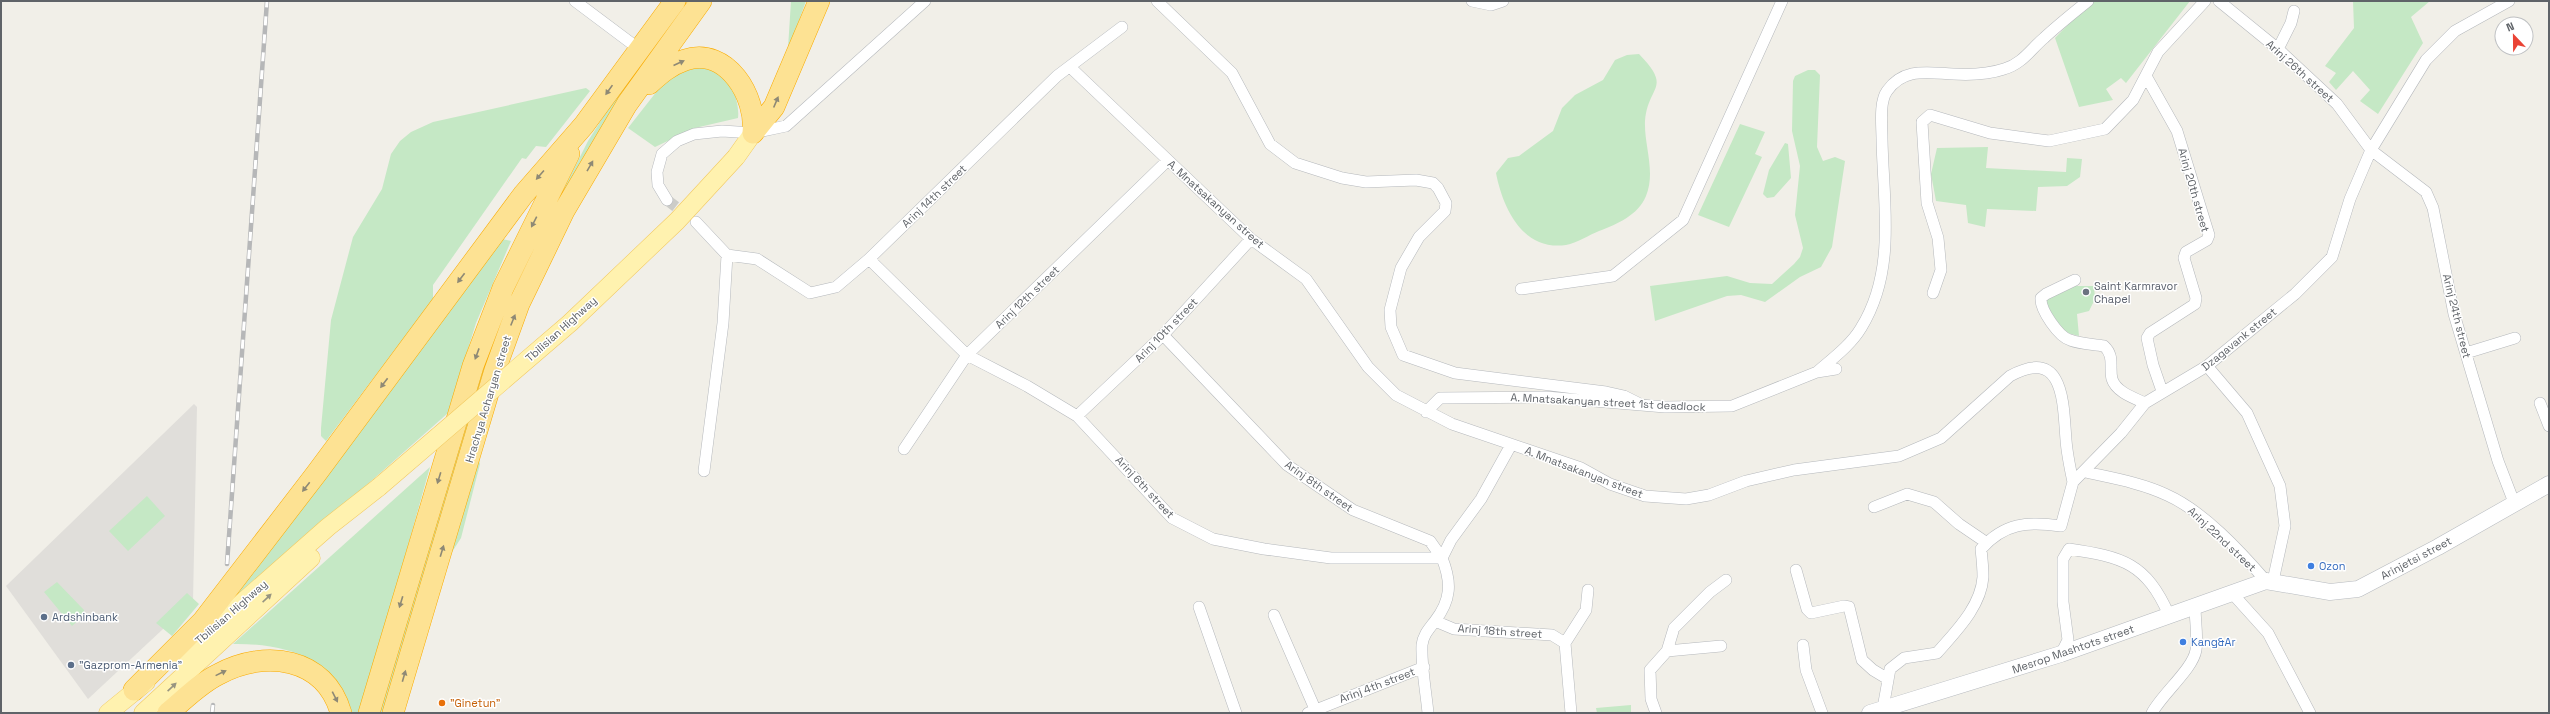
<svg xmlns="http://www.w3.org/2000/svg" width="2550" height="714" font-family="'Space Grotesk',sans-serif">
<style>
.industrial{fill:#e0deda}
.green{fill:#c5e8c5}
.lines{fill:none;stroke-linecap:round;stroke-linejoin:round}
.street-tunnel{stroke:#ccccc8;stroke-width:11;stroke-dasharray:11 5.5;stroke-linecap:butt}
.street-casing{stroke:#b5b8bc;stroke-width:12}
.secondary-casing{stroke:#b6babf;stroke-width:17}
.primary-casing{stroke:#f2c960;stroke-width:19}
.highway-casing{stroke:#f9ab00;stroke-width:22}
.street{stroke:#fff;stroke-width:11}
.secondary{stroke:#fff;stroke-width:16}
.primary{stroke:#fff2af;stroke-width:18}
.highway{stroke:#fde293;stroke-width:21}
.rail-casing{stroke:#b6b7b8;stroke-width:4.5}
.rail{stroke:#fff;stroke-width:3;stroke-dasharray:9;stroke-linecap:butt}
.primary-bridge-casing{stroke:#f2c960;stroke-width:19;stroke-linecap:butt}
.primary-bridge{stroke:#fff2af;stroke-width:18}
.oneway{fill:#8e8975}
.oneway2{fill:#979581}
.worship-dot{fill:#6b7280;stroke:#fff;stroke-width:1.5}
.shop-dot{fill:#3f7fe0;stroke:#fff;stroke-width:1.5}
.service-dot{fill:#5c6f8a;stroke:#fff;stroke-width:1.5}
.food-dot{fill:#e8710a;stroke:#fff;stroke-width:1.5}
.labels{text-anchor:middle;dominant-baseline:central;stroke-width:3;stroke-linejoin:round;paint-order:stroke}
.street-label{font-size:11px;fill:#5f6368;stroke:#fff}
.worship-label{font-size:11px;fill:#5b616d;stroke:#fff;text-anchor:start}
.shop-label{font-size:11px;fill:#366cbe;stroke:#fff;text-anchor:start}
.service-label{font-size:11px;fill:#4e5e75;stroke:#fff;text-anchor:start}
.food-label{font-size:11px;fill:#c56008;stroke:#fff;text-anchor:start}
</style>
<rect width="100%" height="100%" fill="#f1efe8"/>
<path class="industrial" d="M194,404L197,407L193,601L88,699L6,586Z"/>
<path class="green" d="M791,1H806L789,48H788Z
M2091,1H2190L2126,83L2121,78L2106,89L2113,100L2079,107L2055,38Z
M2353,1H2430L2411,17L2423,43L2378,114L2360,101L2370,90L2353,71L2336,90L2329,82L2336,73L2325,66L2354,28Z
M660,38L543,234L386,713H378L459,441L502,312L588,141L614,100Z
M1639,54C1673,89 1648,85 1645,121C1644,146 1656,171 1646,196C1638,215 1618,224 1599,231C1589,235 1577,243 1566,245C1523,251 1503,209 1496,173L1508,158L1519,156L1553,131L1562,108L1575,95L1603,80L1615,60L1627,55Z
M684,68C692,68 705,66 712,68C730,75 740,101 738,118L695,128L655,147L628,128L668,77Z
M1808,70H1815L1820,75L1817,147L1823,161L1835,157L1845,161L1832,247L1821,267L1800,277L1765,302L1741,295L1727,296L1655,321L1650,286L1727,276L1750,283L1772,284L1794,264L1800,257L1803,248L1795,215L1800,166L1792,131L1793,81L1795,76Z
M586,88L590,91L546,147L536,146L526,159L522,158L433,285V299L326,441L321,436V428L331,320L353,237L382,189L391,154L400,141L411,132L433,122Z
M1740,124L1765,132L1755,154L1762,157L1729,227L1698,215Z
M1785,143L1788,144L1791,178L1774,197L1767,198L1763,194L1769,170Z
M1988,147L1986,168L2066,172L2067,158L2082,159L2080,177L2067,186L2038,187L2036,211L1987,209L1985,227L1968,223L1966,205L1936,201L1931,174L1937,148Z
M502,239L511,241L476,323L448,413L187,644Z
M2070,286H2094L2095,299L2089,311L2077,314L2079,336L2063,332L2043,299Z
M479,460L480,464L461,538L443,566Z
M430,467L361,713H352C340,658 282,643 233,644Z
M147,496L165,516L128,551L109,531Z
M57,582L84,610V615L72,626L44,592Z
M187,593L199,604L172,636L156,623Z
M1631,705V713H1597L1596,708Z"/>
<g class="lines">
<path class="street-tunnel" d="M667,200L689,217"/>
<defs>
<path id="street" d="M575,1L639,49
M1157,1L1232,73L1270,144L1295,163L1342,178L1366,182L1416,180L1433,183L1438,188L1446,203L1445,211L1419,237L1401,268L1390,310L1391,327L1403,355L1455,373L1606,392L1624,396L1638,403
M1472,1L1491,5L1503,1
M2219,1L2278,49L2337,104L2371,150L2426,192L2433,208L2454,314L2498,461L2515,505
M2278,49L2291,23L2294,11
M1070,67L1251,239L1306,279L1368,367L1396,395L1452,424L1581,468L1610,484L1645,496L1686,499L1709,495L1746,481L1794,470L1899,456L1941,438L2010,376C2065,346 2063,404 2066,440C2067,454 2070,468 2073,482
M2146,76L2177,131L2209,235L2207,240L2186,252L2184,258L2196,298L2195,304L2150,333L2147,338L2153,365L2162,391
M667,200L658,185L657,172L662,154L677,141L694,134L722,131L753,133L786,126L925,1
M696,222L727,255L723,323L704,471
M727,255L757,259L810,293L836,287L869,259L1057,76L1122,27
M869,259L967,355L1027,386L1077,416L1172,518L1213,539L1264,549L1331,558H1442C1452,583 1451,600 1435,621C1429,629 1423,635 1422,645C1421,667 1426,691 1428,713
M2075,280L2046,294L2041,298C2040,310 2059,337 2070,340C2081,344 2093,344 2104,346C2115,356 2109,367 2112,379C2116,392 2134,398 2145,403
M1521,289L1613,276L1683,220L1782,1
M1933,293L1941,270L1938,238L1927,203L1922,122L1930,115L1990,133L2049,141L2105,129L2133,100L2158,52L2205,1
M1163,335L1287,465L1353,510L1430,541L1442,558
M2466,353L2515,338
M2207,366L2247,413L2280,486L2285,526L2273,581
M1817,372C1832,359 1851,345 1861,328C1897,270 1883,202 1882,139C1882,126 1879,102 1887,91C1904,67 1928,73 1953,74C1969,75 1989,74 2004,69C2022,64 2031,49 2044,38C2058,25 2073,13 2088,1
M2540,403L2549,426
M1426,412L1440,398L1546,397L1665,407L1732,406L1817,372L1836,369
M1077,416L1163,335L1251,239
M904,449L967,355L1167,161
M2085,472C2112,478 2142,483 2167,495C2203,511 2240,551 2266,581
M1874,507L1907,494L1934,502L1959,524L1987,543
M1442,558L1451,540L1481,499L1511,445
M1796,570L1807,609L1811,613L1844,606L1849,607L1862,660L1873,670L1888,679
M2231,592L2268,633L2310,713
M1199,607L1236,713
M1274,615L1315,709
M1435,621L1454,629L1552,635L1565,643L1571,713
M1565,643L1586,610L1588,590
M1803,645L1806,670L1822,713
M1667,651L1721,646
M2061,654L2068,640L2063,602V559L2069,549C2123,557 2146,563 2169,615
M1883,708L1890,669L1904,658L1937,653C1955,632 1981,607 1983,577C1983,568 1982,558 1981,549C2004,523 2028,521 2061,526L2073,482L2121,433L2145,403L2207,366L2295,294L2332,257L2350,199L2371,150L2426,60L2455,31L2509,1
M1308,713L1424,667
M1656,713L1651,699L1650,670L1667,651L1674,628L1710,592L1726,580
M2152,713C2162,694 2193,669 2196,650C2198,636 2195,620 2195,606"/>
<path id="secondary" d="M1870,713L2061,654L2266,581L2330,592L2358,589L2438,547L2549,484"/>
<path id="primary" d="M736,157L753,133
M178,659L328,527L379,487
M108,713L146,682
M143,713L311,558"/>
<path id="highway" d="M649,84C660,74 670,65 685,60C727,46 757,97 753,133
M753,133L774,107L819,1
M134,690L203,621L316,474L523,195L584,125L675,1
M168,713C184,700 200,683 219,674C265,649 325,657 341,713
M369,713L473,366L503,288L569,154
M393,713L495,370L519,304L564,211L627,104L701,1"/>
</defs>
<use href="#street" class="street-casing"/>
<use href="#secondary" class="secondary-casing"/>
<use href="#primary" class="primary-casing"/>
<use href="#highway" class="highway-casing"/>
<use href="#street" class="street"/>
<use href="#secondary" class="secondary"/>
<use href="#primary" class="primary"/>
<use href="#highway" class="highway"/>
<defs>
<path id="rail" d="M227,564L267,1
M212,713L213,705"/>
</defs>
<use href="#rail" class="rail-casing"/>
<use href="#rail" class="rail"/>
<defs>
<path id="primary-bridge" d="M379,487L570,323L677,221L736,157"/>
</defs>
<use href="#primary-bridge" class="primary-bridge-casing"/>
<use href="#primary-bridge" class="primary-bridge"/>
</g>
<defs><path id="oneway-solid" d="M-6-.8H1V-3.2L6.5 0L1 3.2V.8H-6Z"/></defs>
<g class="oneway">
<use href="#oneway-solid" transform="translate(679 63) rotate(-24)"/>
<use href="#oneway-solid" transform="translate(609 90) rotate(125)"/>
<use href="#oneway-solid" transform="translate(776 102) rotate(-67)"/>
<use href="#oneway-solid" transform="translate(590 166) rotate(-60)"/>
<use href="#oneway-solid" transform="translate(540 175) rotate(131)"/>
<use href="#oneway-solid" transform="translate(534 222) rotate(117)"/>
<use href="#oneway-solid" transform="translate(461 278) rotate(127)"/>
<use href="#oneway-solid" transform="translate(513 320) rotate(-68)"/>
<use href="#oneway-solid" transform="translate(477 354) rotate(110)"/>
<use href="#oneway-solid" transform="translate(384 383) rotate(127)"/>
<use href="#oneway-solid" transform="translate(439 478) rotate(107)"/>
<use href="#oneway-solid" transform="translate(306 487) rotate(128)"/>
<use href="#oneway-solid" transform="translate(442 551) rotate(-73)"/>
<use href="#oneway-solid" transform="translate(401 602) rotate(107)"/>
<use href="#oneway-solid" transform="translate(221 673) rotate(-26)"/>
<use href="#oneway-solid" transform="translate(404 676) rotate(-74)"/>
<use href="#oneway-solid" transform="translate(335 697) rotate(63)"/>
</g>
<g class="oneway2">
<use href="#oneway-solid" transform="translate(267 598) rotate(-43)"/>
<use href="#oneway-solid" transform="translate(172 687) rotate(-43)"/>
</g>
<circle class="worship-dot" cx="2086" cy="292" r="4"/>
<g class="shop-dot">
<circle cx="2311" cy="566" r="4"/>
<circle cx="2183" cy="642" r="4"/>
</g>
<g class="service-dot">
<circle cx="44" cy="617" r="4"/>
<circle cx="71" cy="665" r="4"/>
</g>
<circle class="food-dot" cx="442" cy="703" r="4"/>
<g class="labels">
<g class="street-label">
<text transform="translate(2300 71) rotate(42)">Arinj 26th street</text>
<text transform="translate(2194 190) rotate(74)">Arinj 20th street</text>
<text transform="translate(934 196) rotate(-44)">Arinj 14th street</text>
<text transform="translate(1216 204) rotate(42)">A. Mnatsakanyan street</text>
<text transform="translate(1027 297) rotate(-44)">Arinj 12th street</text>
<text transform="translate(2457 316) rotate(76)">Arinj 24th street</text>
<text transform="translate(561 329) rotate(-42)">Tbilisian Highway</text>
<text transform="translate(1166 330) rotate(-46)">Arinj 10th street</text>
<text transform="translate(2239 339) rotate(-39)">Dzagavank street</text>
<text transform="translate(488 399) rotate(-73)">Hrachya Acharyan street</text>
<text transform="translate(1608 402) rotate(3)">A. Mnatsakanyan street 1st deadlock</text>
<text transform="translate(1584 472) rotate(21)">A. Mnatsakanyan street</text>
<text transform="translate(1319 486) rotate(35)">Arinj 8th street</text>
<text transform="translate(1145 487) rotate(47)">Arinj 6th street</text>
<text transform="translate(2222 539) rotate(43)">Arinj 22nd street</text>
<text transform="translate(2416 558) rotate(-28)">Arinjetsi street</text>
<text transform="translate(231 612) rotate(-41)">Tbilisian Highway</text>
<text transform="translate(1500 631) rotate(4)">Arinj 18th street</text>
<text transform="translate(2073 649) rotate(-19)">Mesrop Mashtots street</text>
<text transform="translate(1377 685) rotate(-21)">Arinj 4th street</text>
</g>
<g class="worship-label">
<text x="2094" y="286">Saint Karmravor<tspan x="2094" dy="13">Chapel</tspan></text>
</g>
<g class="shop-label">
<text x="2319" y="566">Ozon</text>
<text x="2191" y="642">Kang&amp;Ar</text>
</g>
<g class="service-label">
<text x="52" y="617">Ardshinbank</text>
<text x="79" y="665">"Gazprom-Armenia"</text>
</g>
<g class="food-label">
<text x="450" y="703">"Ginetun"</text>
</g>
</g>
<rect width="2550" height="714" fill="none" stroke="#5f6368" stroke-width="4"/>
<g transform="translate(2514 36) rotate(338)"><circle r="19" fill="#ffffff" stroke="#bfc1c3"/>
<path d="M0-3L7 15L0 10L-7 15Z" fill="#ea4335"/>
<text y="-6" font-size="11" font-weight="bold" text-anchor="middle" fill="#5f6368">N</text>
</g>
</svg>
